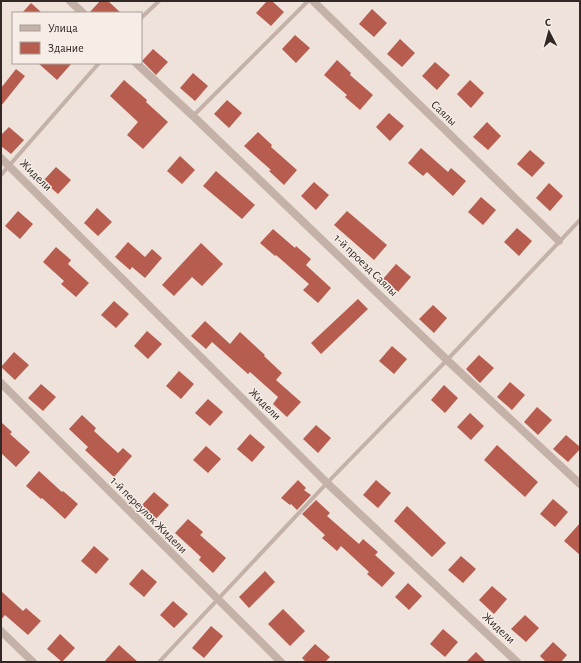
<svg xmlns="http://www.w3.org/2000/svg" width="581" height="663" font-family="'Alegreya Sans',sans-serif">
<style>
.building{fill:#b65d50}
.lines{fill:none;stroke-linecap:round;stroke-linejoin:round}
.lane{stroke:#c4b2a8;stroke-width:4}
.street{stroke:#c4b2a8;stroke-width:8}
.labels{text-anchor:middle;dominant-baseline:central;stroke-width:3;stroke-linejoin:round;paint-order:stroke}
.street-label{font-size:12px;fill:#322927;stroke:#f6ede6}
</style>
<rect width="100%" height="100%" fill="#eee2da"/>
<path class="building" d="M100,1H108L121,13H89Z
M267,1H272L284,12L271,26L256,13Z
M31,3L42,13H22Z
M372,9L387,23L374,37L359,24Z
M295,35L310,48L296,63L282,49Z
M400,39L415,53L402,67L387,54Z
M153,49L168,62L156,75L142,61Z
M337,60L351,73L350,75L373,95L360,110L345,97L347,95L324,75Z
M435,62L450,75L437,90L422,76Z
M38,63H72L57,80Z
M16,69L25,76L1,106V88Z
M193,73L208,86L195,101L180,88Z
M124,80L147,100L146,102L168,122L143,149L127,135L138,122L110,96Z
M470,80L484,93L471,108L457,94Z
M227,100L242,113L229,128L214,114Z
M389,113L404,126L390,141L376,127Z
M487,122L501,136L488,150L473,137Z
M9,127L24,140L11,154L1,146V135Z
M258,132L272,145L271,147L297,170L284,185L269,171L271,170L244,146Z
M421,148L448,172L451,168L466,181L453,196L427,172L423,176L408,163Z
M530,150L545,163L532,177L517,164Z
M180,156L195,170L182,184L167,171Z
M56,167L71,180L58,194L43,181Z
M216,171L255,205L242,219L203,186Z
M314,182L329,195L316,210L301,196Z
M549,183L563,196L550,211L536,198Z
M481,197L496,210L483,225L468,212Z
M97,208L112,222L98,236L84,223Z
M18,211L33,224L20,239L5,226Z
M347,211L387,245L374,260L334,225Z
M517,228L532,241L519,256L504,242Z
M273,229L295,248L296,246L311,259L306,265L331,288L318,303L303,290L309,284L276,255L275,256L260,243Z
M128,242L145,257L152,249L162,258L145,278L132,267L130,270L115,257Z
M201,243L223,264L202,286L192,277L174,296L162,285Z
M56,247L71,260L68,264L89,283L76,297L61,284L64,281L43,262Z
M396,264L411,277L398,292L383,279Z
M358,299L368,309L321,354L311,343Z
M114,301L129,314L116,328L101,315Z
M433,305L447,318L434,333L419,319Z
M205,321L230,344L240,332L265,355L264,356L282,373L276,380L301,402L287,417L273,404L278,397L250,372L248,374L212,342L206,349L191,336Z
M147,331L162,344L148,359L134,346Z
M392,346L407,359L394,374L379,361Z
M14,352L29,365L15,380L1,367Z
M479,355L494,368L480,383L466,369Z
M179,371L194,384L181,399L166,386Z
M510,382L525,395L512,410L497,397Z
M41,384L56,397L43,411L28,398Z
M444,385L458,398L445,413L431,400Z
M208,399L223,412L210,426L195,413Z
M537,407L552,420L538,435L524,422Z
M470,413L484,426L471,440L457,427Z
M82,415L96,428L94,431L118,453L123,448L132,456L114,477L85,450L88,447L69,429Z
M1,422L12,432L10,434L30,452L16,467L1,453Z
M316,425L331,438L318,453L303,439Z
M250,434L265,447L252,462L237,449Z
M566,435L580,447V449L568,462L553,449Z
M497,445L538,482L525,497L484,460Z
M206,446L221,459L208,473L193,460Z
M39,471L62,492L63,491L78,504L65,519L42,498L41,499L26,486Z
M298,480L306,488L304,490L311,495L297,510L291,504L290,505L281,498Z
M376,480L391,493L378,508L363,495Z
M154,492L169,505L156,519L141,506Z
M553,499L568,512L555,527L540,514Z
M316,500L330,513L327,516L359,544L363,539L378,552L375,555L395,573L382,587L367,574L369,572L341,546L337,551L322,538L325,535L302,514Z
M407,506L446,543L432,557L394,521Z
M188,519L203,532L200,535L226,558L213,573L199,560L201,557L175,533Z
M580,523V555L564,541Z
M94,546L109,559L96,574L81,561Z
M461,556L476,569L463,583L448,570Z
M142,569L157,582L144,597L129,584Z
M265,571L275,582L249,608L239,597Z
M408,583L422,596L409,610L395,597Z
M492,586L507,599L494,614L479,600Z
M1,591L23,611L26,608L41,621L28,635L5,615L1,620Z
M173,601L188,614L174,628L160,615Z
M283,609L305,631L290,646L268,624Z
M525,615L539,628L526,642L511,629Z
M211,626L223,636L204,658L192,648Z
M443,629L458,642L445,657L430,644Z
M60,634L75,648L62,662L47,649Z
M553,642L567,655L561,662H546L540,656Z
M315,644L330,657L325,662H306L302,658Z
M119,645L138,662H104Z
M476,652L486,662H466Z"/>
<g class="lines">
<path class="lane" d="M141,18L159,1
M193,116L308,1
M1,175L99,63
M159,662L327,483L447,360L580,220"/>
<path class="street" d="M70,1L83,13
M313,1L559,241
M136,63L193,116L447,360L580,484
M1,158L327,483L517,662
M1,383L281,662
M1,631L33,662"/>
</g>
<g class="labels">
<g class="street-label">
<text transform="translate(444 113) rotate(44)">Саялы</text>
<text transform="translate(36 175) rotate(45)">Жидели</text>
<text transform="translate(366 265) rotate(44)">1-й проезд Саялы</text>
<text transform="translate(265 404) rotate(45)">Жидели</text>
<text transform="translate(149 515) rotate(45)">1-й переулок Жидели</text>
<text transform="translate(499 628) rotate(43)">Жидели</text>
</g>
</g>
<rect width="581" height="663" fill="none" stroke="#322927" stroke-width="4"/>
<rect x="12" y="12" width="130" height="52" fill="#f6ede6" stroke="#a89f9a"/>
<rect x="20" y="25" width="20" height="6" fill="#c4b2a8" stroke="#a89f9a"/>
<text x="48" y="32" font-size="12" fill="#322927">Улица</text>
<rect x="20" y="42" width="20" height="12" fill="#b65d50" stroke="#a89f9a"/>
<text x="48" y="52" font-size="12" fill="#322927">Здание</text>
<g transform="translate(549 32) rotate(354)" stroke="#f6ede6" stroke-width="3" paint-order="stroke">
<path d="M0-3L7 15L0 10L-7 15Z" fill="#322927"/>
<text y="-6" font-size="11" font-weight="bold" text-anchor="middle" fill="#322927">С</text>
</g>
</svg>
